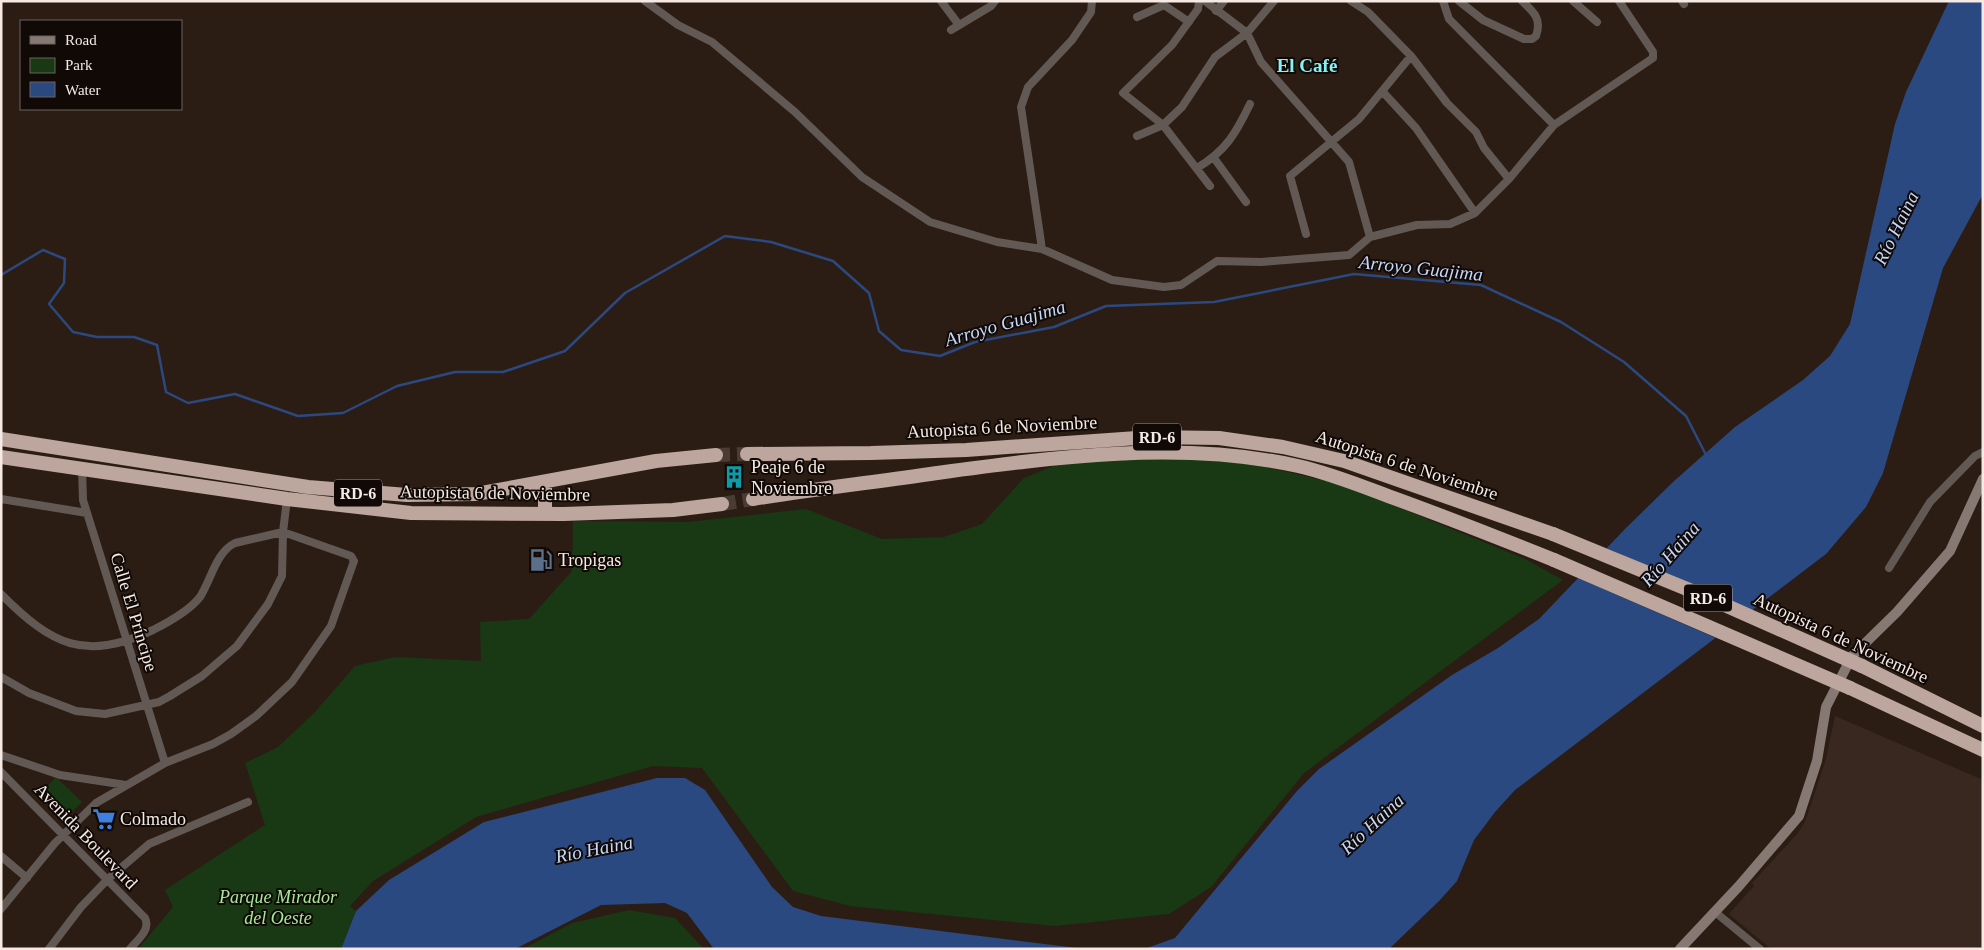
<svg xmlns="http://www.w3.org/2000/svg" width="1984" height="950" font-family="Georgia,serif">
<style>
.industrial{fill:#392820}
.green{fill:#193814}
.water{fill:#2a4981}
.pier{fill:#2c1d14}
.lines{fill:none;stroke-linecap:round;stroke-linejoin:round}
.stream{stroke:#2a4981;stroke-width:2.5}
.highway-tunnel{stroke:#4a3c33;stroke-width:14;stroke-dasharray:14 7;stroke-linecap:butt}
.street{stroke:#625955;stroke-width:8}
.secondary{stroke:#867872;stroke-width:10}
.highway{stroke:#bca69d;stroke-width:14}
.highway-bridge{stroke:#bca69d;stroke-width:14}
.labels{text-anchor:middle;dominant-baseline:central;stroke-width:4;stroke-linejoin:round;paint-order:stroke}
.shield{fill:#100906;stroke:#b0a6a1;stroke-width:1}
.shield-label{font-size:16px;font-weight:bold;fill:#f5eae4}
.street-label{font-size:18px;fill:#f5eae4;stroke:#100906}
.poi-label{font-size:18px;fill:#f5eae4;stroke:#100906;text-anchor:start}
.park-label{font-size:18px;font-style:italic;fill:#a3e997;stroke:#100906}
.neighbourhood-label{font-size:19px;font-weight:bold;fill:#86f2f5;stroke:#100906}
.water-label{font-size:19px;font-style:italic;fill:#c4d8fb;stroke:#100906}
</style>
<rect width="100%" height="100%" fill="#2c1d14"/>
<path class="industrial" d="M1835,716L1983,780V949H1771L1729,914L1754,886L1752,883L1798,833L1805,822L1826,759Z"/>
<path class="green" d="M1161,457L1248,463L1344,485L1525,559L1563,580L1304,773L1211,887L1169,914L1055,926L850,906L793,891L702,768L653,766L476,817L373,881L350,906L356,911L341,949H138L173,907L165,890L265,825L245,763L278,747L315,712L355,666L395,657L481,661L480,622L529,619L572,571L573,521L688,522L806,509L882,539L944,537L982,524L1024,478L1061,463Z
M56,777L82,802L66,818L41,793Z
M629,910L675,918L704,949H523L572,923Z"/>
<path class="water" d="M1949,1H1983V194L1943,268L1883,473L1866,507L1826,554L1515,790L1495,812L1474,840L1457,881L1439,901L1389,949H1144L1175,938L1297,791L1319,769L1452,675L1498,648L1539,619L1625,529L1673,482L1735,427L1803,380L1830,356L1850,324L1895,124L1906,92Z
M657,778H685L705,790L772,887L793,907L821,916L1085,949H714L687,913L665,903L601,905L515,949H341L356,911L389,880L484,822Z"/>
<path class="pier" d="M1604,547L1753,612L1718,639L1576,577Z"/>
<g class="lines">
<path class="stream" d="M1,275L43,250L65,259L64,283L49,304L73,332L97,337H134L157,345L166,392L188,403L235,394L298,416L343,413L397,386L455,372H503L565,351L625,293L725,236L771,242L833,261L869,293L879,331L901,350L940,356L975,342L1054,327L1106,306L1214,302L1354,274L1481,285L1561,322L1624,362L1686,416L1705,453"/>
<path class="highway-tunnel" d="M716,455L747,454
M722,504L753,499"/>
<path class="street" d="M645,1L678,25L712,42L795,112L862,177L930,222L997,242L1042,249L1112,280L1164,287L1181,285L1217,261L1261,262L1349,255L1370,237L1417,225L1450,224L1475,213L1509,179L1554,125L1653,58V52L1619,1
M941,1L959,25
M1199,1L1198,9L1172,45L1123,93L1163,125L1210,186
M1205,1L1247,33L1261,62L1349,162L1370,237
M1351,1L1368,12L1411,56L1447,103L1476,132L1484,148L1509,179
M1443,1L1449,19L1554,125
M1459,1L1483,20L1524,39H1532L1536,36C1542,19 1534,12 1522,1
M1573,1L1597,22
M1682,1L1684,4
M1216,11L1224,1
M1137,17L1164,5L1189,22
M951,30L991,6L995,1
M1382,91L1416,128L1475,213
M1137,136L1163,125L1182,107L1215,57L1247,33L1274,1
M1214,158L1246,202
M1197,168C1226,151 1236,133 1250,104
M1306,234L1290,176L1359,119L1411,56
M1042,249L1021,107L1028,87L1072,40L1091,12L1092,1
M82,469L83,500L165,763
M1,499L87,513
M1889,568L1930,502L1975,456L1983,452
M1,594C52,645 84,662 153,630C169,622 189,611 200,597C211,580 216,552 235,543L283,532L351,556L354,561L331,626L292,682L256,716L231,734L213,744L165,763L96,803L55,843L1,909
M1,677L29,693L76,711L105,714L159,702L170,696L202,676L237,646L268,604L282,576L283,532L287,499
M1,755L60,775L126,785
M1,772L145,918C151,930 137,940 130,949
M1,856L27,878
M1715,912L1760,949
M49,949L81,907L108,879L149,844L248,802"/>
<path class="secondary" d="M1680,949L1739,886L1799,816L1817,761L1826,707L1852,656L1897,612L1950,551L1983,479"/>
<path class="highway" d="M1,439L308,487L407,495L476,494L656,461L716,455
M747,454L871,453L966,450L1151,437L1219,438L1283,447L1344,461L1553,534
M1,457L287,499L411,513L564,514L673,510L722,504
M545,483V513
M753,499C814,489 876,482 937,473C1055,457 1180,440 1298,466C1329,473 1359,485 1388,496C1444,516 1499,538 1554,560
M1862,666L1983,726
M1850,688L1983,750"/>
<path class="highway-bridge" d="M1553,534L1709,598L1862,666
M1554,560L1850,688"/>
</g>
<defs>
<symbol id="building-bare" viewBox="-9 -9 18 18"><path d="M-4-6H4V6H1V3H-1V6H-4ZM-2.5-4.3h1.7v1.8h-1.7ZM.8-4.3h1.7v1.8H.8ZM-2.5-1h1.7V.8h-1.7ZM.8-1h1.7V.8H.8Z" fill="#0f9aa8" stroke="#100906" stroke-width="2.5" paint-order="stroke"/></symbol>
<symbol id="fuel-bare" viewBox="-9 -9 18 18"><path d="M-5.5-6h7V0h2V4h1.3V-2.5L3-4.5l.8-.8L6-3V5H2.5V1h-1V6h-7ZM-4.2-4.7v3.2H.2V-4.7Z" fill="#5c6f8a" stroke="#100906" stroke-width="2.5" paint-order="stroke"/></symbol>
<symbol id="supermarket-bare" viewBox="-9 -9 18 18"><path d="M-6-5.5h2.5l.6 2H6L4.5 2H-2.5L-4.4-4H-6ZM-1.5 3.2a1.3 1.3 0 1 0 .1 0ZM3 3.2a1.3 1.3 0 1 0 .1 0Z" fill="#3f7fe0" stroke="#100906" stroke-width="2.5" paint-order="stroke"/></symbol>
</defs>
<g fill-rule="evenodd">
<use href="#building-bare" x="718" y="461" width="32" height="32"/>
<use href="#fuel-bare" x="525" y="544" width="32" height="32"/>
<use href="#supermarket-bare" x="88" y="803" width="32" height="32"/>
</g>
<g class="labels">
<g class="shield">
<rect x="1133" y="423.5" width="48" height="27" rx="4"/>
<rect x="334" y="479.5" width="48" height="27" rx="4"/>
<rect x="1684" y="584.5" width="48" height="27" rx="4"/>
</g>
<g class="shield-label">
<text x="1157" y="437">RD-6</text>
<text x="358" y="493">RD-6</text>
<text x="1708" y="598">RD-6</text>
</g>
<g class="street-label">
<text transform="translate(1002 427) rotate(-3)">Autopista 6 de Noviembre</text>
<text transform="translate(1407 465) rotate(18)">Autopista 6 de Noviembre</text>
<text transform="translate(495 493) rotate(1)">Autopista 6 de Noviembre</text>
<text transform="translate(134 612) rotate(73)">Calle El Príncipe</text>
<text transform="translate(1841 638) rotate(25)">Autopista 6 de Noviembre</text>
<text transform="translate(86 836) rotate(46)">Avenida Boulevard</text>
</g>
<g class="poi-label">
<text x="751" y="467">Peaje 6 de<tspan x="751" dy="21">Noviembre</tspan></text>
<text x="558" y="560">Tropigas</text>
<text x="120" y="819">Colmado</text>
</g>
<g class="park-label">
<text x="278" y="897">Parque Mirador<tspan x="278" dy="21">del Oeste</tspan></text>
</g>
<g class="neighbourhood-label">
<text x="1307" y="65">El Café</text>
</g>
<g class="water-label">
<text transform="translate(1896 228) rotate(-64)">Río Haina</text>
<text transform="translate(1421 268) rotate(6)">Arroyo Guajima</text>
<text transform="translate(1005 323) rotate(-16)">Arroyo Guajima</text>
<text transform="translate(1670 554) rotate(-49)">Río Haina</text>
<text transform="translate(1372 824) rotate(-43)">Río Haina</text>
<text transform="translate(594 849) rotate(-11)">Río Haina</text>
</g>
</g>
<rect width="1984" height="950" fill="none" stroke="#f5eae4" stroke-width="5"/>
<rect x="20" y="20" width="162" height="90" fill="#100906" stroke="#6c635f"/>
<rect x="30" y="36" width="25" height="8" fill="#867872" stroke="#6c635f"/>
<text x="65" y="45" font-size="15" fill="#f5eae4">Road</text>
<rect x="30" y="58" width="25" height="15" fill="#193814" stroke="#6c635f"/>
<text x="65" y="70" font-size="15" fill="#f5eae4">Park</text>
<rect x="30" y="82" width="25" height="15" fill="#2a4981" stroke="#6c635f"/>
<text x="65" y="95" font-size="15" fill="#f5eae4">Water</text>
</svg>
